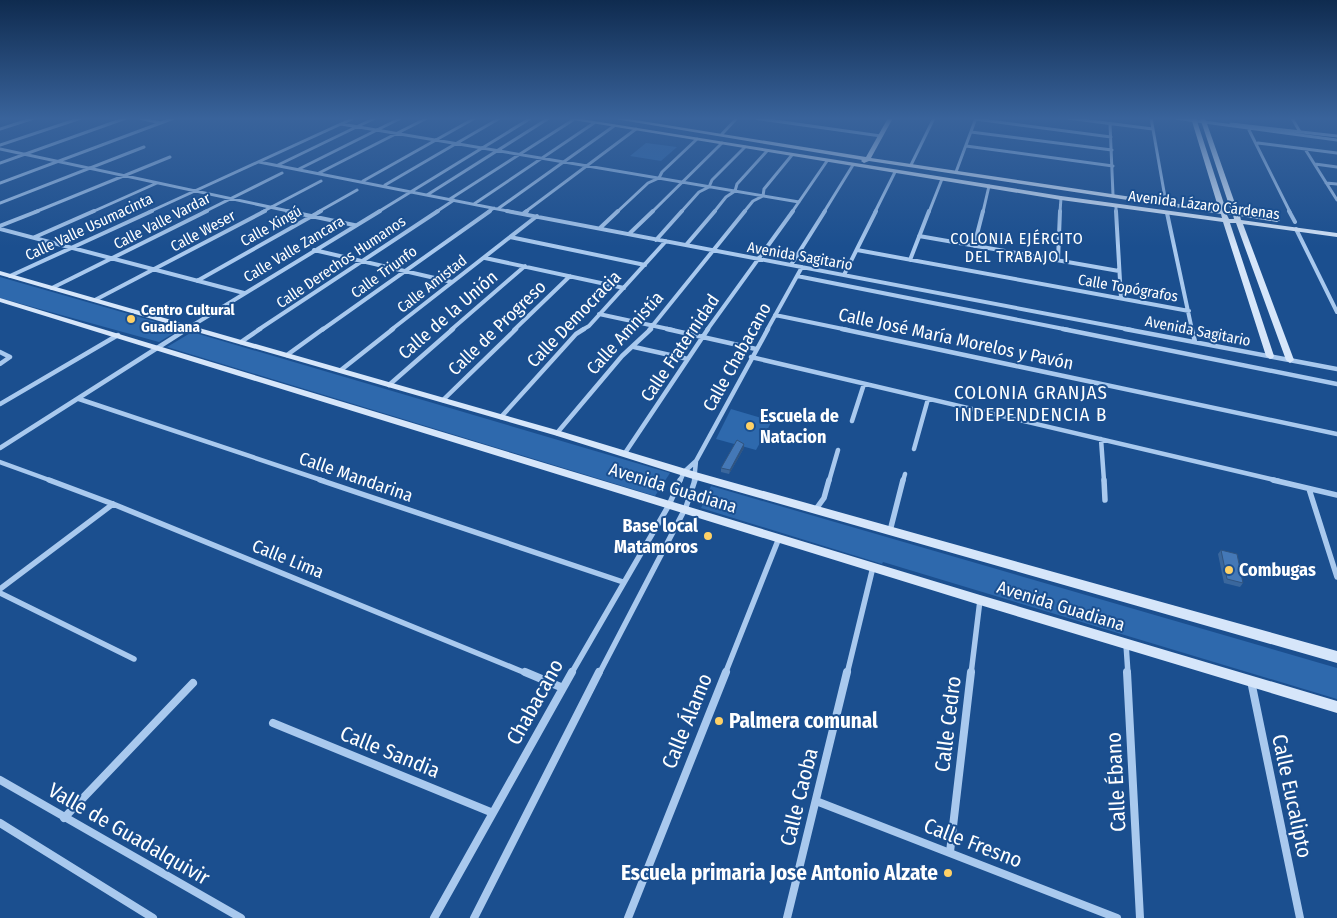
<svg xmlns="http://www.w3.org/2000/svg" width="1337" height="918" font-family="'Fira Sans Condensed',sans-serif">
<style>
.green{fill:#2e69ad}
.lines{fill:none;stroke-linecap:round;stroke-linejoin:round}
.street-far4{stroke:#a9c9ee;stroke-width:3}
.street-far3{stroke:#a9c9ee;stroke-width:4}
.street-far2{stroke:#a9c9ee;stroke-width:4.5}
.street-far1{stroke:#a9c9ee;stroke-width:5.5}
.street{stroke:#a9c9ee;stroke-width:8}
.secondary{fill:#d6e6fa;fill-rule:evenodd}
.wall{fill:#3a679d}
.shaded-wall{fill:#305480}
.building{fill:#4478b7;stroke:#305480}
.poi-dot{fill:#ffd166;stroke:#1b4f8f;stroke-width:2}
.labels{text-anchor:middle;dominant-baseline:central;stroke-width:4;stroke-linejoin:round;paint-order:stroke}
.far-street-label{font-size:15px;fill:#fff;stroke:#1b4f8f}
.far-poi-label{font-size:15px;font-weight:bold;fill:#fff;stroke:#1b4f8f;text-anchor:start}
.far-neighbourhood-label{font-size:16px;letter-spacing:1px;fill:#fff;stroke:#1b4f8f}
.street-label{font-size:18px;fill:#fff;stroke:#1b4f8f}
.poi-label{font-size:18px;font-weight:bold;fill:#fff;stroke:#1b4f8f;text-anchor:start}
.neighbourhood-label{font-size:19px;letter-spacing:1px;fill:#fff;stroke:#1b4f8f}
.near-street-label{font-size:21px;fill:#fff;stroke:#1b4f8f}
.near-poi-label{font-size:21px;font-weight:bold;fill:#fff;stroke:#1b4f8f;text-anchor:start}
</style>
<rect width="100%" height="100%" fill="#1b4f8f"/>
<path class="green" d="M646,143L677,147L661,161L630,156Z
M0,277L181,329L159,342L0,298Z
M192,332L670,473L655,496L167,347Z
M731,409L772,421L756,450L716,439Z
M711,486L1337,668V699L883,562L882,564L701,508Z"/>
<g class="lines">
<path class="street-far4" d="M139,118L161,123
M754,118L881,136
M1067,118L1153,129
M1151,118L1166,203
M1175,118L1337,140
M1292,118L1300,132
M975,119L1111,137
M341,124L799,202
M1110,124L1113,195
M1231,124L1337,136
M0,129L34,118
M1249,130L1290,212
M971,132L1112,150
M722,134L737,118
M1258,143L1337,153
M0,145L81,118
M966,146L1113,166
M0,149L293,212
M1305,149L1337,200
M259,162L513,212
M0,163L126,118
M1315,164L1337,167
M278,165L375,118
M911,165L934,118
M299,169L401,118
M956,172L976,118
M319,173L427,118
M363,181L475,118
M0,183L174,118
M1326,183L1337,184
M385,185L500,118
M427,195L549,118
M450,199L573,120
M0,203L144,147
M474,204L594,123
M1116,206V212
M499,208L614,126
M35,212L170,157
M92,212L157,183
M149,212L354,118
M204,212L282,173
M262,212L321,181
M318,212L357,190
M378,212L531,118
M436,212L454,200
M488,212L494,208
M525,212L636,129
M617,212L648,183L659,178L662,172L697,139
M652,212L722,143
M681,212L699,192L709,187L712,180L745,147
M714,212L726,197L735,191L737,184L767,151
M744,212L753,201L763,196L764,189L792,155
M792,212L827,161
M824,212L853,165
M875,212L895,172
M929,212L942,179
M983,212L989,186
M1060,212L1061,198"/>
<path class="street-far3" d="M287,211L354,225
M507,211L1132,330
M1116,211L1121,298
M1289,211L1295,222
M524,213L527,211
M1167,213L1192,330
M0,226L38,211
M600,228L618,211
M0,229L244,293
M1296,229L1337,312
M629,234L653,211
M919,236L1119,271
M35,237L94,211
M510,237L645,265
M656,240L682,211
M686,245L715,211
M974,246L983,211
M314,250L452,282
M857,250L1189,311
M485,258L624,288
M910,260L929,211
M1058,260L1060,211
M791,265L825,211
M844,275L876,211
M10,276L152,211
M797,276L1069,330
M197,281L321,211
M52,288L207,211
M95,300L265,211
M599,314L673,330
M775,315L848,330
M185,330L380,211
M258,330L438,211
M322,330L490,211
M391,330L537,216
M451,330L525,266
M514,330L570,276
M582,330L589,326L666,241
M649,330L745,211
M707,330L793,211
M767,330L802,267"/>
<path class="street-far2" d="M667,329L756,349
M842,329L1337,434
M1063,329L1337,384
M1125,329L1337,369
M1192,329L1195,342
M241,342L260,329
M634,347L688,359
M0,352L10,357L0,364
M287,355L323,329
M751,357L1279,481
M341,370L393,329
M389,385L453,329
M79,399L324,481
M443,400L516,329
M0,404L118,335
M501,417L576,334L584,329
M852,421L864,384
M557,433L622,356L651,329
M1101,439L1104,481
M0,448L187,329
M914,449L928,399
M625,453L708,329
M0,462L52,481
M680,481L684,472L696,461L768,329
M694,481L696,461
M829,481L838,450
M903,481L905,474"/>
<path class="street-far1" d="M49,480L113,504L528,674
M320,480L623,582
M1104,480L1105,500
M1273,480L1337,495
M1309,489L1337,577
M816,509L824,498L829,480
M890,531L903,480
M0,589L113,504
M0,593L134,659
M1126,644L1128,674
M571,674L669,505L680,480
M599,674L686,507L695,480
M725,674L779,538
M847,674L873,567
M971,674L980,600"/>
<path class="street" d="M525,672L563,688
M1127,672L1140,918
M1251,681L1300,918
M273,723L493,813
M0,780L241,918
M816,801L1117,918
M64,818L193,683
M0,823L153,918
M950,852L971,672
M434,918L572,672
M474,918L599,672
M628,918L726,672
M787,918L847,672"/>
<path class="secondary" d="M561,118H575L1061,196L1222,218L1221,214L869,161L864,163L861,161L862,160L609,118H623L866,157L888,118H893L871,158L1219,210L1191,118H1196L1226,210L1231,211L1200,118H1205L1238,212L1277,218L1280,220L1277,222L1240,216L1241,220L1337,233V237L1243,224L1294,360L1290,363L1286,360L1236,223H1230L1274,356L1273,358L1270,359L1266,356L1223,222L1061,200ZM1227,215H1233L1234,219H1229Z
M0,271L560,431L699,473L1337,651V663L693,479L554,435L0,275Z
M0,298L980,595L1337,701V713L980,605L0,302Z"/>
</g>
<path class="wall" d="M744,448L729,474L721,472V468Z
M1221,550L1243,583L1240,587L1224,583L1218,554Z"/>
<path class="shaded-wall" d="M744,444V448L729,474L730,470Z"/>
<path class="building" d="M737,440L744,444L730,470L721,468Z
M1221,550L1237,554L1243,583L1227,579Z"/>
<linearGradient id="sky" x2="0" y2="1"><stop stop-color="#0f2b4f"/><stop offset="0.48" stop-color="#39639b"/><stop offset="1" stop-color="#39639b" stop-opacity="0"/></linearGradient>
<rect width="1337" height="247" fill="url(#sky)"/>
<g class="poi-dot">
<circle cx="131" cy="319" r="5"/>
<circle cx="750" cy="426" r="5"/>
<circle cx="708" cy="536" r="5"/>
<circle cx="1229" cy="570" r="5"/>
<circle cx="719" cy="721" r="5"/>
<circle cx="948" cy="873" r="5"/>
</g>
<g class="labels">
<g class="far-street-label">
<text transform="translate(1204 205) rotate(7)">Avenida Lázaro Cárdenas</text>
<text transform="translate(162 221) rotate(-27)">Calle Valle Vardar</text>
<text transform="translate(271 226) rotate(-29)">Calle Xingú</text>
<text transform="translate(89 227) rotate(-25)">Calle Valle Usumacinta</text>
<text transform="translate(203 231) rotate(-28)">Calle Weser</text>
<text transform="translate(294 249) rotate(-31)">Calle Valle Zancara</text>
<text transform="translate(800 256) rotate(10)">Avenida Sagitario</text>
<text transform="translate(341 262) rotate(-34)">Calle Derechos Humanos</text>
<text transform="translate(384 272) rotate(-36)">Calle Triunfo</text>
<text transform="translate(432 284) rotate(-38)">Calle Amistad</text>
<text transform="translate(1128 288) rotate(10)">Calle Topógrafos</text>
<text transform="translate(1198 331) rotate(11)">Avenida Sagitario</text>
</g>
<g class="far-poi-label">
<text x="141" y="310">Centro Cultural<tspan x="141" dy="17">Guadiana</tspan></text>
</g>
<g class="far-neighbourhood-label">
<text x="1017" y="238">COLONIA EJÉRCITO<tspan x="1017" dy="18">DEL TRABAJO I</tspan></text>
</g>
<g class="street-label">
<text transform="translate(448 315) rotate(-41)">Calle de la Unión</text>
<text transform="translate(574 319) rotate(-46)">Calle Democracia</text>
<text transform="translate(497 328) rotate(-44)">Calle de Progreso</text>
<text transform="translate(625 333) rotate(-48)">Calle Amnistía</text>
<text transform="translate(956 339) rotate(12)">Calle José María Morelos y Pavón</text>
<text transform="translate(680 348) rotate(-56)">Calle Fraternidad</text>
<text transform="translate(737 357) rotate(-61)">Calle Chabacano</text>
<text transform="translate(356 477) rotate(19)">Calle Mandarina</text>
<text transform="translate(673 488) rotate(17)">Avenida Guadiana</text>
<text transform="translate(288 559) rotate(22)">Calle Lima</text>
<text transform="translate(1061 606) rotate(17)">Avenida Guadiana</text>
</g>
<g class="poi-label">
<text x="760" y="416">Escuela de<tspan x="760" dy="21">Natacion</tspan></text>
<text x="698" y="526" text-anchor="end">Base local<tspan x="698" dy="21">Matamoros</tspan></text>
<text x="1239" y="570">Combugas</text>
</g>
<g class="neighbourhood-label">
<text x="1031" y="392">COLONIA GRANJAS<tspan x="1031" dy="22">INDEPENDENCIA B</tspan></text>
</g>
<g class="near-street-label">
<text transform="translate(535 702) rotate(-61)">Chabacano</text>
<text transform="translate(687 721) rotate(-68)">Calle Álamo</text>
<text transform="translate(948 724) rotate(-83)">Calle Cedro</text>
<text transform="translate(390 752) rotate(22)">Calle Sandia</text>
<text transform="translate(1116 782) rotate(-93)">Calle Ébano</text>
<text transform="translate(1292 796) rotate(78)">Calle Eucalipto</text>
<text transform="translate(799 797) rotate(-76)">Calle Caoba</text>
<text transform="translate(129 834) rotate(30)">Valle de Guadalquivir</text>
<text transform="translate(973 843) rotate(21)">Calle Fresno</text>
</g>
<g class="near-poi-label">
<text x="729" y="721">Palmera comunal</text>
<text x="938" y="873" text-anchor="end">Escuela primaria Jose Antonio Alzate</text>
</g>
</g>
</svg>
